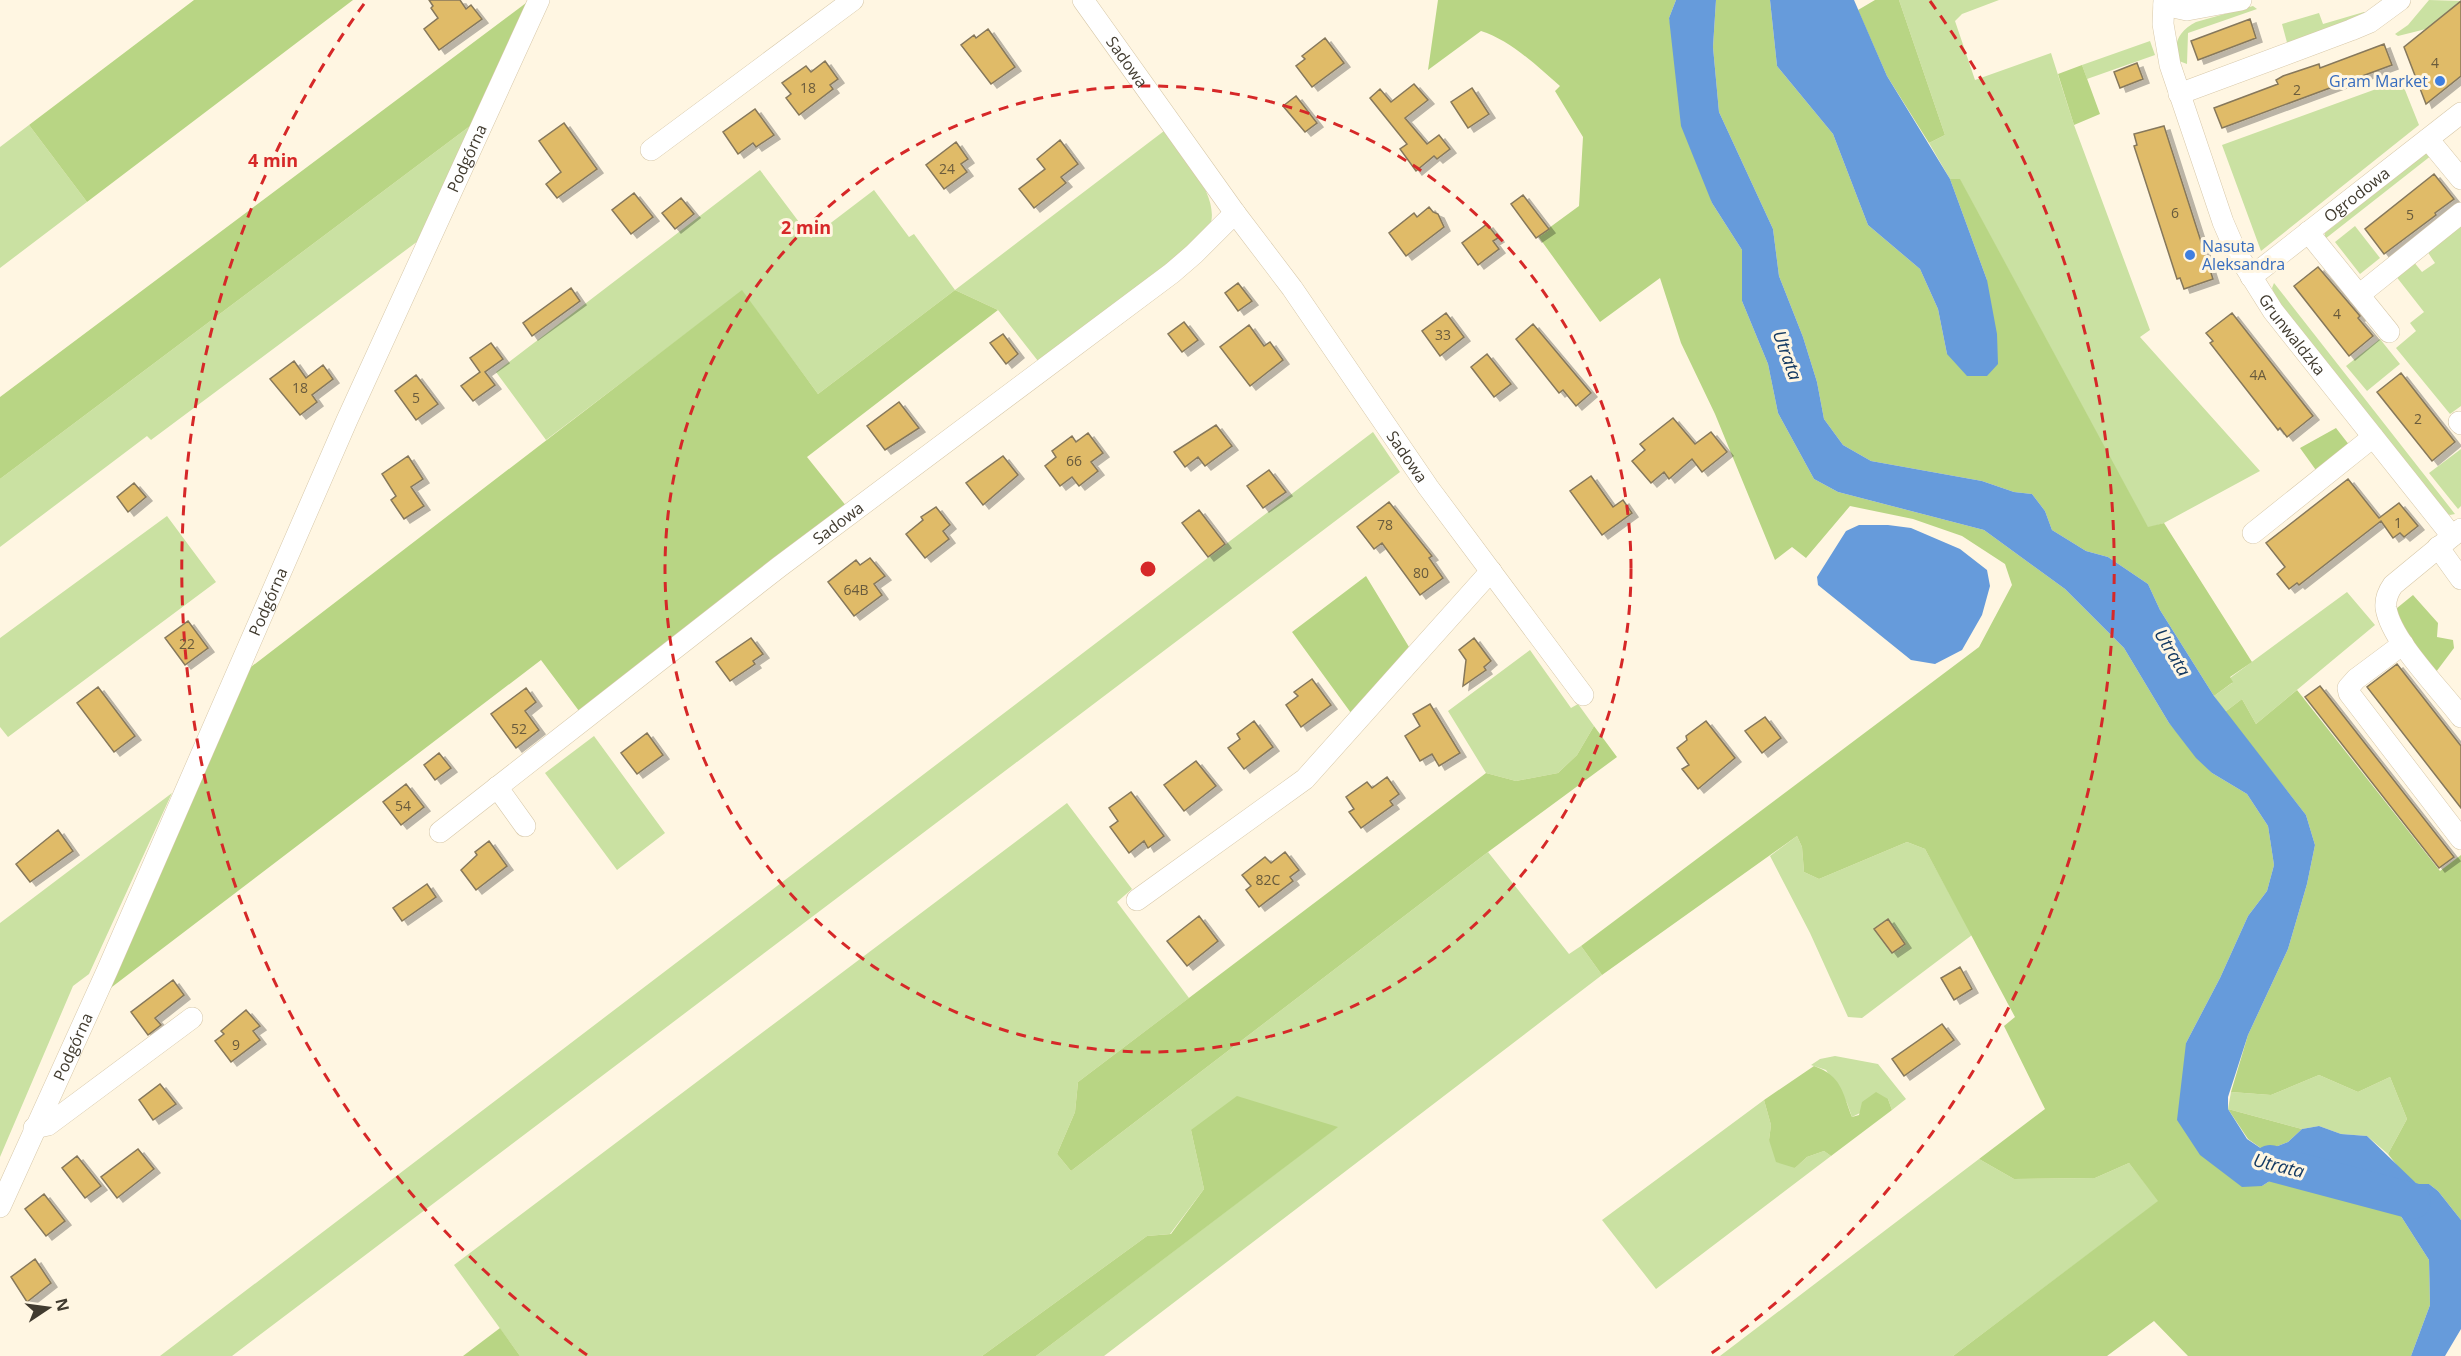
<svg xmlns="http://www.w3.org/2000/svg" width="2461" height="1356" font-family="'Open Sans',sans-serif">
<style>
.green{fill:#cae1a2}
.forest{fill:#b8d584}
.water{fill:#669bdb}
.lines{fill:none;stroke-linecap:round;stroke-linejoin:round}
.river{stroke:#669bdb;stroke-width:36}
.building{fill:#e0bb68;stroke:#86785b;stroke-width:1.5;filter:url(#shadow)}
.minor-casing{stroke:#d7c8a9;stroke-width:22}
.minor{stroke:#fff;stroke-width:21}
.ring{fill:none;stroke:#d62828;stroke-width:3;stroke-dasharray:10 8}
.shop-dot{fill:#3f7fe0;stroke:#fff6e2;stroke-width:2}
.labels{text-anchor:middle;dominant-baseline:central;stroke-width:6;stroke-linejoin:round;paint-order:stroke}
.number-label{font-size:14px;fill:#695b3d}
.street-label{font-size:16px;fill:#413b2f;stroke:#fff6e2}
.shop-label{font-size:16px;fill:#366cbe;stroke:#fff6e2;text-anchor:end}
.water-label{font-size:18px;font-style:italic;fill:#133962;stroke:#fff6e2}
.centre{fill:#d62828;stroke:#fff6e2;stroke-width:3}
.ring-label{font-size:18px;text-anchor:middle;font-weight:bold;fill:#d62828;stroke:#fff6e2;stroke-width:6;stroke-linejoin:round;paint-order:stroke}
</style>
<defs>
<filter id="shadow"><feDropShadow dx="6" dy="4" stdDeviation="0" flood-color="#0004"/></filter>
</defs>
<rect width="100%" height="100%" fill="#fff6e2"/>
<path class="green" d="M1899,0H1999L1962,14L1955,21L1975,80L2051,53L2074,125L2150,330L2140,337L2260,471L2164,523L2148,528L1960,180L1950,179L1929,143L1945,135Z
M2429,0L2461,1L2426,29L2398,36L2395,34L2408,25Z
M2253,6L2257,9L2188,33L2187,64L2179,61C2172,43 2179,31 2196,22Z
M2364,12L2366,18L2289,50L2282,24L2319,13L2323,24Z
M2150,41L2155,55L2087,79L2082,65Z
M2401,80L2419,125L2261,251L2222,145Z
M478,120L418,241L151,440L147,436L0,547V479Z
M29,125L87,202L0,268V147Z
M1164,131C1181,154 1221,195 1210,226C1208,230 1205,234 1202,238L1038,361L998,310L955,290L818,394L742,291L546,440L496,372L760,170L811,238L874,190L909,237L914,234L955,290Z
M2426,153L2432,155L2325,239V233Z
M2461,223V406L2450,414L2396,348L2416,331L2410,323L2424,312L2395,275L2413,261L2422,272L2435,263L2427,251Z
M2355,226L2380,258L2360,274L2335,242Z
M2274,283L2455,514L2450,515L2444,512L2275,297L2272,288Z
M2380,339L2400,364L2367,391L2346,366Z
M1373,432L1400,472L232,1356H160Z
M2461,449V506L2458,509L2429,473Z
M167,516L216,582L8,737L0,727V638Z
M2347,592L2375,625L2256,724L2242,699L2225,712L2214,696L2232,683L2230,678Z
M1530,650L1571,708L1578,704L1594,726L1577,755L1558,773L1516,781L1486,773L1448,711Z
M594,736L665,833L617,870L545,773Z
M172,793L89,974L73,986L0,1157V923Z
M1067,803L1132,889L1117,902L1189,998L1078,1082L1075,1112L1057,1154L1071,1171L1488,852L1569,954L1581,946L1602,975L1104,1356H1036L1337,1127L1191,1130L1204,1189L1170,1234L1147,1236L982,1356H520L454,1265Z
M1797,836L1802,847L1804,872L1819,879L1907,842L1925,849L1972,935L1862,1018L1848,1017L1810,933L1770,856Z
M1835,1056L1878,1064L1906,1099L1892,1110L1888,1099L1852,1117L1847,1103L1826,1070L1811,1065L1820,1059Z
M2319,1075L2358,1092L2390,1077L2407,1119L2388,1154L2367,1136L2341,1134L2319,1126L2302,1129L2228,1109L2231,1092L2271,1095Z
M1764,1100L1771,1125L1769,1140L1795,1168L1807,1157L1824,1151L1831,1156L1656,1289L1602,1220Z
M1979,1159L2014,1179L2095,1178L2129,1163L2159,1201L1953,1356H1720Z"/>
<path class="forest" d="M194,0H353L87,202L29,125Z
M530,0L478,120L0,479V397Z
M1438,0H1676L1669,18L1712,203L1742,250V301L1768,364L1778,413L1814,479L1838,492L1984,530L2065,589L2124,648L2169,723L2212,773L2247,794L2268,826L2274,865L2267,891L2248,916L2220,978L2186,1043L2262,1186L2276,1177H2312L2340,1165L2359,1176L2375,1200L2397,1210L2429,1260L2430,1305L2411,1356H2188L2154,1321L2107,1356H1953L2158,1201L2129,1163L2095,1178L2014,1179L1979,1159L2045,1109L2004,1026L2015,1017L1925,849L1907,842L1819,879L1804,872L1802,847L1797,836L1602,975L1581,946L1979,647L2012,585L2005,564L1962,536L1913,519L1850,506L1806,558L1792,547L1775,560L1715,414L1681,343L1660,278L1600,322L1538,236L1579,206L1583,137L1555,91L1560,86C1537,66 1510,40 1481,31L1428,70Z
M1716,0H1770L1777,66L1833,134L1868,225L1920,269L1938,309L1947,354L1987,280L1950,179H1960L2148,527L2164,523L2252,662L2230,677L2233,682L2214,696L2160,610L2148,584L2108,557L2086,551L2052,530L2045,511L2032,494L2014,492L1982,481L1871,461L1843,445L1824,419L1817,382L1803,337L1779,276L1773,229L1719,112L1713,47Z
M1875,0H1899L1945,135L1929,143L1887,76L1858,10Z
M2082,65L2100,114L2074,125L2058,74Z
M742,290L818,394L955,290L998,310L807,457L847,507L579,711L541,660L104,993L247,670Z
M2336,428L2350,446L2318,473L2300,448Z
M1366,576L1409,647L1351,713L1292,632Z
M2413,595L2438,623L2437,637L2453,640L2454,648L2433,676L2386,617Z
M2297,690L2440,871L2461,855V1220L2438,1191L2429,1184H2417L2403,1173L2388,1154L2407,1119L2390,1077L2358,1092L2319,1075L2271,1095L2231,1092L2248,1035L2288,949L2307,884L2315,845L2306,815L2225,712L2242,699L2256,724Z
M1594,726L1617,757L1488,852L1071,1171L1057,1154L1075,1112L1078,1082L1486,773L1516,781L1558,773L1577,755Z
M1814,1066C1842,1076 1842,1092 1852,1117L1859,1115L1862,1102L1876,1092L1888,1099L1892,1110L1831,1156L1824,1151L1807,1157L1795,1168L1776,1162L1769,1140L1771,1125L1764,1100Z
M1237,1096L1338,1127L1036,1356H982L1147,1236L1171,1234L1204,1189L1191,1130Z
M2228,1109L2302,1129L2288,1142L2265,1151L2248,1139Z
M500,1328L520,1356H463Z"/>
<path class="water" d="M1676,0H1716L1713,47L1719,112L1773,229L1779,276L1803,337L1817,382L1824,419L1843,445L1871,461L1982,481L2014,492L2032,494L2045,511L2052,530L2086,551L2108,557L2148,584L2160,610L2214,696L2306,815L2315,845L2307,884L2288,949L2248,1035L2228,1097V1109L2247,1139L2265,1151L2288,1142L2302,1129L2319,1126L2341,1134L2367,1136L2417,1184H2429L2438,1191L2461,1220V1329L2445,1356H2411L2430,1305L2429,1260L2397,1210L2375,1200L2359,1176L2340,1165L2313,1177H2276L2262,1186L2242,1187L2200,1155L2177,1120L2186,1043L2220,978L2248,916L2267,891L2274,865L2268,826L2247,794L2212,773L2196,758L2169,723L2124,648L2065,589L1984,530L1838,492L1814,479L1778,413L1768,364L1742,301V250L1712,203L1681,126L1669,18Z
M1770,0H1854L1887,76L1950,179L1987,280L1997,334L1998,364L1987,376H1967L1947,354L1938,309L1920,269L1868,225L1833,134L1777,66Z
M1859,525H1888L1911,528L1960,549L1987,570L1990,586L1982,615L1962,650L1935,664L1911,660L1818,585L1817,577L1846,531Z"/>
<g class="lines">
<path class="river" d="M2270,1163L2413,1201"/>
</g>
<path class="building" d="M429,0H460L466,9L471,5L482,19L439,50L424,29L438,18L431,8L433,6Z
M2461,1V76L2426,104L2404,47Z
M2250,19L2256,38L2198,60L2191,41Z
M988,29L1015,67L991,84L961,45L974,35L976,38Z
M1325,38L1344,63L1312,87L1296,66L1305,59L1302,56Z
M2384,44L2392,65L2222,128L2214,108L2278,84L2276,80L2283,76L2319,64L2320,68Z
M825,61L838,79L830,85L833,89L799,115L786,98L791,94L782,83L806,66L811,72Z
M2137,63L2143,79L2120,88L2114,72Z
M1414,84L1428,100L1405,118L1427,144L1439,135L1450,149L1437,159L1434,156L1416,171L1400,149L1407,144L1370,98L1380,89L1391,102Z
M1472,88L1489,114L1468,128L1451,102Z
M1296,96L1317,123L1305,132L1283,106Z
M755,109L774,135L756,147L753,143L738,154L723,132Z
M564,123L597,169L557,198L546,184L561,172L539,141Z
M2164,126L2213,279L2184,289L2180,278L2177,279L2134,146L2137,145L2134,134Z
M1060,140L1078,164L1061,177L1066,183L1034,208L1019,189L1045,169L1037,159Z
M956,142L968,159L961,164L967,172L944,189L926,165Z
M2434,174L2454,199L2435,213L2436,215L2384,254L2365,229Z
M634,193L653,217L631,234L612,210Z
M1523,195L1549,229L1536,238L1511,204Z
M681,198L694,214L675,229L662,213Z
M1429,207L1433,212L1438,214L1444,227L1406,256L1389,233L1414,213L1417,217Z
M1487,224L1498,238L1493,241L1499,249L1478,265L1462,243Z
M2318,267L2360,316L2358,318L2373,336L2349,356L2294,286Z
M1238,283L1252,301L1238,311L1225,293Z
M571,288L580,301L532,336L523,323Z
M1446,313L1464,337L1440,356L1422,331Z
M2232,313L2313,416L2287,437L2280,428L2278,430L2210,343L2213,341L2206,333Z
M1184,322L1198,340L1182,352L1168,334Z
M1533,324L1591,393L1576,406L1563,390L1559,393L1516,339Z
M1249,325L1264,346L1270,342L1283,360L1250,386L1220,347Z
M1003,334L1018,354L1006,364L990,343Z
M491,343L503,359L485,372L495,385L473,401L461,386L480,372L470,358Z
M1487,354L1511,384L1494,397L1471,367Z
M294,361L306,378L323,365L333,379L312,395L317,402L300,415L270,379Z
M2401,373L2455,442L2432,461L2377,392Z
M416,375L438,404L416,420L395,391Z
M899,402L919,428L885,450L867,426Z
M1673,418L1695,444L1711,432L1727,452L1702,472L1692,459L1669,479L1664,472L1651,483L1632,461L1645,450L1640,444Z
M1216,425L1232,446L1205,466L1198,457L1185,467L1174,452Z
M1088,433L1103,453L1091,462L1098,471L1079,486L1072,477L1060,486L1045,466L1056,457L1052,451L1072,436L1076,442Z
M408,456L423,479L411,487L424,506L404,519L391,500L396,496L382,474Z
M1003,456L1018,475L983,505L966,483Z
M1269,470L1286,492L1263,508L1247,486Z
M1591,476L1613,507L1623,500L1632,513L1602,535L1570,491Z
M2348,479L2379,518L2399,503L2418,526L2404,537L2400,533L2393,538L2381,521L2299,585L2297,583L2289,589L2277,574L2285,567L2266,543Z
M134,483L146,497L128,512L117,497Z
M1389,502L1432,556L1429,558L1443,578L1420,595L1382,543L1374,549L1357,527Z
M936,507L950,525L943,531L949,539L925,558L906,534L923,520L921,517Z
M1199,510L1225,544L1208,557L1182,523Z
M870,558L885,576L874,584L882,595L854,616L828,582L856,560L860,565Z
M188,621L208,648L185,665L165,638Z
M751,638L763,654L753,661L755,664L730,681L716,662Z
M1474,638L1491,661L1484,667L1486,670L1463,686L1466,660L1459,650Z
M2397,664L2461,746V808L2367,687Z
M1312,679L1331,705L1301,727L1286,705L1298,696L1294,692Z
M2320,686L2454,857L2439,868L2305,697Z
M98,687L135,736L114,752L77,703Z
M526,688L536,702L525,711L539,730L516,748L491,714Z
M1430,704L1460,753L1439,766L1432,754L1420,761L1405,736L1420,726L1413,714Z
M1765,717L1781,738L1762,753L1745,731Z
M1254,721L1273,747L1244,769L1228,748L1240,739L1237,734Z
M1706,721L1735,758L1698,789L1682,769L1689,765L1677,748L1687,740L1686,736Z
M647,733L663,755L637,774L621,753Z
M439,753L451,768L435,780L424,765Z
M1196,761L1216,786L1184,811L1164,785Z
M1387,777L1399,794L1390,801L1393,805L1361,828L1349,812L1354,809L1346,797L1367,782L1372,788Z
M406,784L424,807L401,825L383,802Z
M1131,792L1164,836L1148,848L1144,841L1129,853L1110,827L1118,821L1109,808Z
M58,830L73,851L30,882L16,864Z
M489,841L507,866L476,890L461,870L477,855L475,852Z
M1285,852L1299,870L1290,877L1293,881L1259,907L1246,890L1251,886L1242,875L1265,857L1271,863Z
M427,884L436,897L402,921L393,908Z
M1199,916L1218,941L1187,966L1167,941Z
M1888,919L1905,944L1892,953L1874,929Z
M1960,967L1972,989L1954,1000L1941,978Z
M173,980L184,995L155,1018L161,1025L148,1035L131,1012Z
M246,1010L260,1026L253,1031L260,1040L231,1062L215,1041L224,1034L221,1031Z
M1942,1024L1954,1040L1904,1076L1892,1059Z
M160,1084L176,1104L153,1120L139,1100Z
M138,1149L154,1169L117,1198L101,1177Z
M77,1156L101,1186L85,1198L62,1168Z
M44,1194L65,1221L46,1236L25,1209Z
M35,1259L51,1283L27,1302L11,1277Z"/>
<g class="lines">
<defs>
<g id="minor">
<path id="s1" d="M1083,0L1235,213L1292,288L1428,487L1583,695"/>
<path id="s2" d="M2164,0L2163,24L2170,65L2223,222L2236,252L2273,311L2452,536"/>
<path d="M2164,5L2187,10L2241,0"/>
<path d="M2179,94L2351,30L2370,22L2400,0"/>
<path d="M2428,139L2461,179"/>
<path d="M651,150L853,0"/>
<path d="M2308,232L2389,332"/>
<path id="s3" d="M2251,277L2461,113"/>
<path d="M2359,295L2461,213"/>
<path d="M2459,422L2461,424"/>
<path d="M2461,529L2393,585C2388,592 2385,599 2386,608C2391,641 2441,690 2461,717"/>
<path d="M2253,533L2373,437"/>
<path d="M2438,547L2461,579"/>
<path d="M2403,644L2356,679L2348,688L2349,693L2461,839"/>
<path d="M497,787L525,826"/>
<path id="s4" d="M440,832L779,567L1172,273L1194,254L1235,213"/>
<path d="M1137,900L1305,779L1491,571"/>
<path d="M34,1128L48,1125L192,1018"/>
<path id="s5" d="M0,1207L107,971L347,420L539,0"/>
</g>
</defs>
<use href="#minor" class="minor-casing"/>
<use href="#minor" class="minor"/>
</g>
<g class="ring">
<circle cx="1148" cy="569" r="483"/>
<path d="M587 1355A966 966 0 0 1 366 1M1930 1A966 966 0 0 1 1709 1355"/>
</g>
<g class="shop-dot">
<circle cx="2440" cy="81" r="6"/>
<circle cx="2190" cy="255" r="6"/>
</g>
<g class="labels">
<g class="number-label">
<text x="2435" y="62">4</text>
<text x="808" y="87">18</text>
<text x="2297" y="89">2</text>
<text x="947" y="168">24</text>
<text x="2175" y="212">6</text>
<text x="2410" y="214">5</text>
<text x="2337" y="313">4</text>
<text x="1443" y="334">33</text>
<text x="2258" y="374">4A</text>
<text x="300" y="387">18</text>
<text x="416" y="397">5</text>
<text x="2418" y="418">2</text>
<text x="1074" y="460">66</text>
<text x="2398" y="522">1</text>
<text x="1385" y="524">78</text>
<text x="1421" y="572">80</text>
<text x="856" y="589">64B</text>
<text x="187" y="643">22</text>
<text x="519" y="728">52</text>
<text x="403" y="805">54</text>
<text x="1268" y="879">82C</text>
<text x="236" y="1044">9</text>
</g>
<g class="street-label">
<text stroke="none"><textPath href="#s1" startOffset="76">Sadowa</textPath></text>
<text stroke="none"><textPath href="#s5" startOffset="1148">Podgórna</textPath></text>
<text stroke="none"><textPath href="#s3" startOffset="134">Ogrodowa</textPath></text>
<text stroke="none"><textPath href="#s2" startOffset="364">Grunwaldzka</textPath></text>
<text stroke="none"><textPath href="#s1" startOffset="560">Sadowa</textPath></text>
<text stroke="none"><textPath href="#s4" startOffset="504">Sadowa</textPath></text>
<text stroke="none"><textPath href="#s5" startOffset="662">Podgórna</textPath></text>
<text stroke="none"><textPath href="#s5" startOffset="176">Podgórna</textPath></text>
</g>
<g class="shop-label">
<text x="2428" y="81">Gram Market</text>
<text x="2202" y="246" text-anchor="start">Nasuta<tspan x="2202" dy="18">Aleksandra</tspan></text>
</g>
<g class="water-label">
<text transform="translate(1788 355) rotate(70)">Utrata</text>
<text transform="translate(2173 652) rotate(59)">Utrata</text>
<text transform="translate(2279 1165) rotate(14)">Utrata</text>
</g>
</g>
<circle cx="1148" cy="569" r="9" class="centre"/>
<g class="ring-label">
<text x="273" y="167">4 min</text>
<text x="806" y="234">2 min</text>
</g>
<g transform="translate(48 1308) rotate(77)" stroke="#fff6e2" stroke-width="4.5" paint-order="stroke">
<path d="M0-4.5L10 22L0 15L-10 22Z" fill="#413b2f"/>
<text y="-9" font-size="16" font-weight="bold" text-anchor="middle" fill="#413b2f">N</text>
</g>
</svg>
